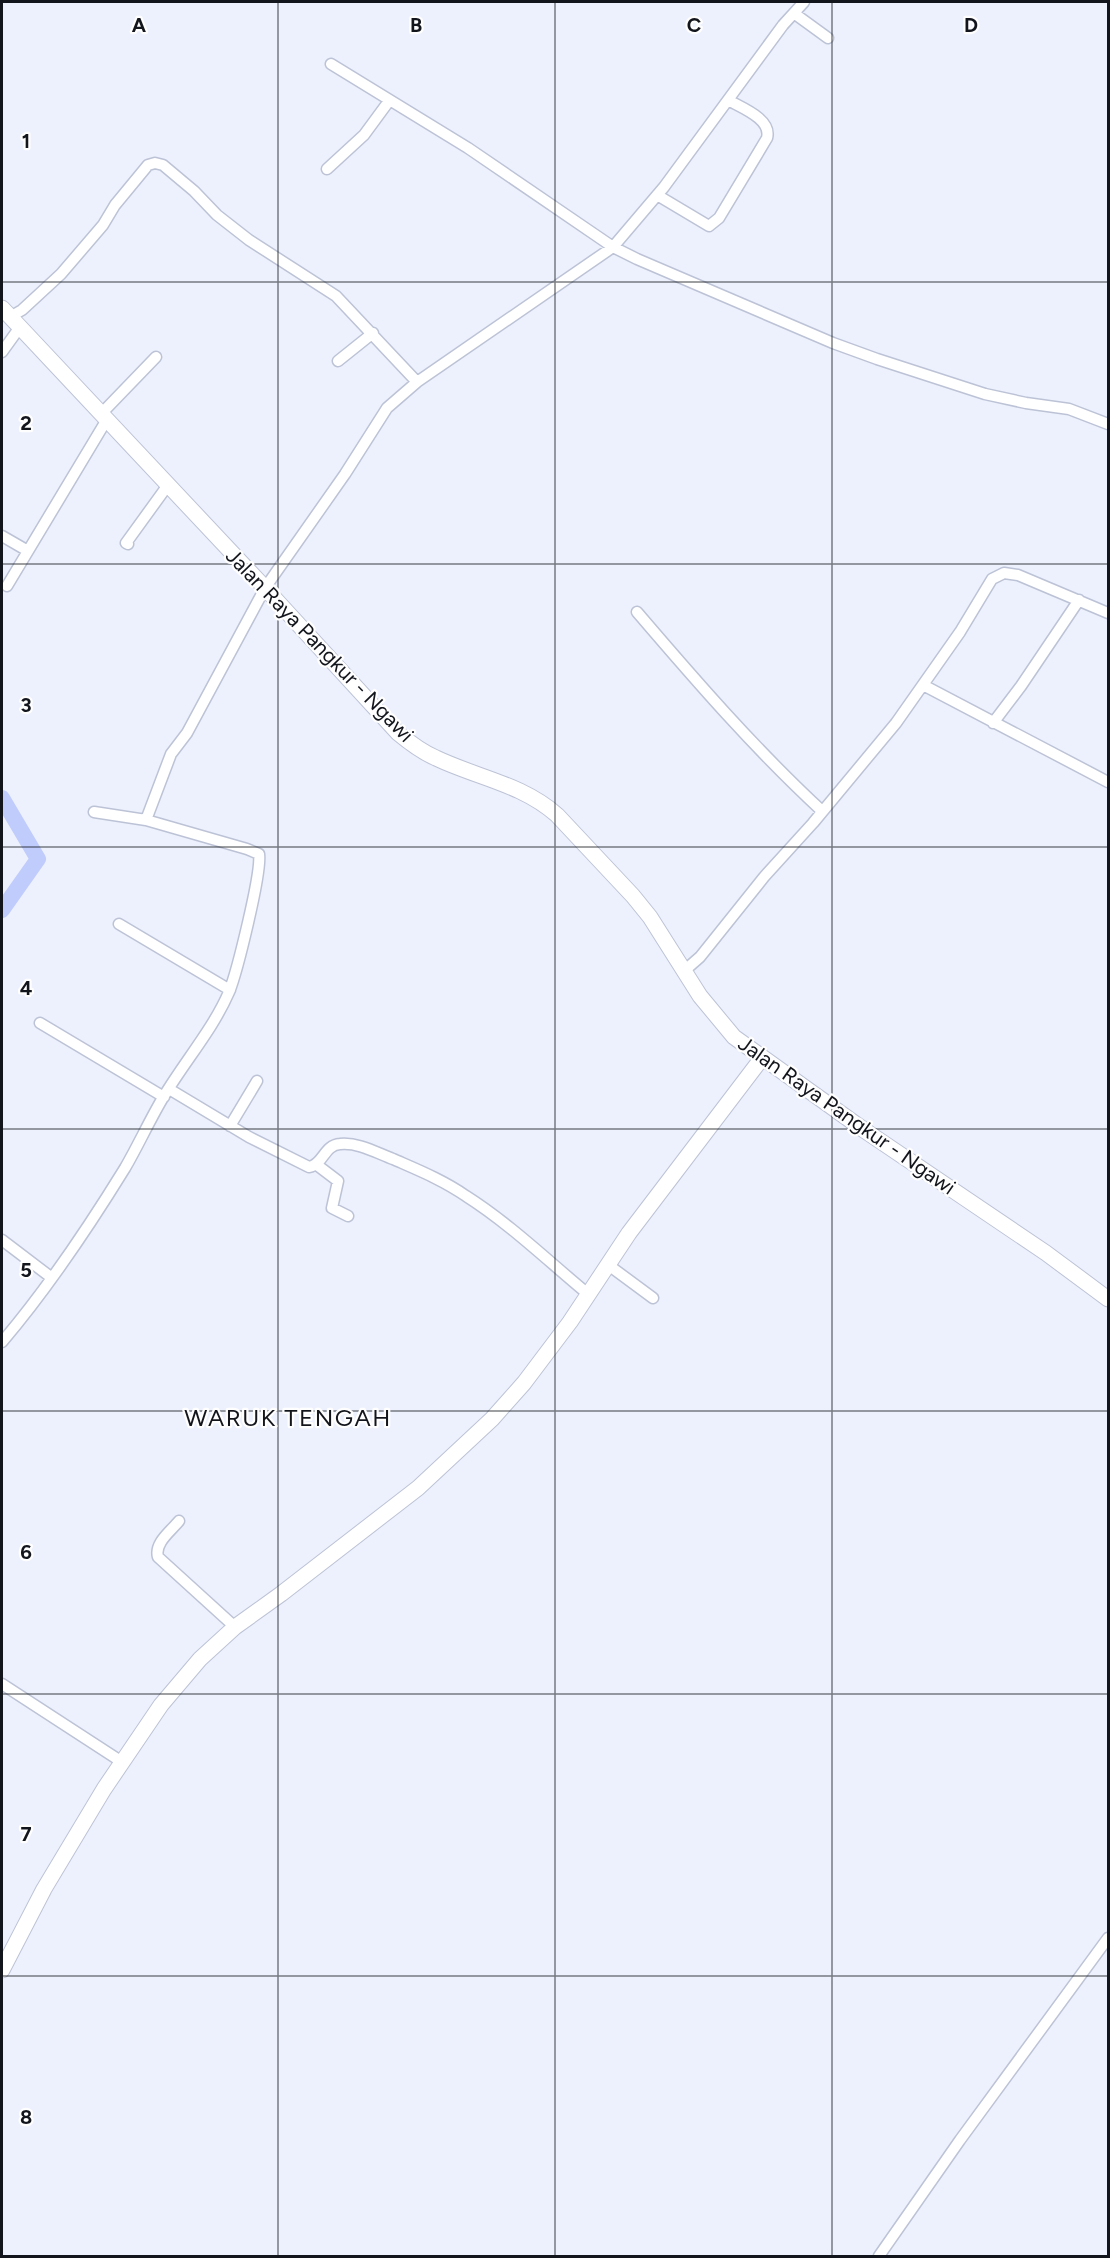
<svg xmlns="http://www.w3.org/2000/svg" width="1110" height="2258" font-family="Figtree,sans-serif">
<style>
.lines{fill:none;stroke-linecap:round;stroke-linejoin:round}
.river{stroke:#c0ccfc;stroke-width:16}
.street-casing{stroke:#bdc3d6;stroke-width:13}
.secondary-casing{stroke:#bdc3d6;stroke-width:17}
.street{stroke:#fff;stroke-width:10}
.secondary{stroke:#fff;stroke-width:15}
.grid{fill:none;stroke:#13151c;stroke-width:1.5;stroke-opacity:0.55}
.labels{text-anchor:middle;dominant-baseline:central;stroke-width:4.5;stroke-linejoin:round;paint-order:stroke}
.street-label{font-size:21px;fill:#13151c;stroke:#fefefe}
.quarter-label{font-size:24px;letter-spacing:1.5px;fill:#13151c;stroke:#fefefe}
.grid-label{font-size:20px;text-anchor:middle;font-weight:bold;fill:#13151c;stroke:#fefefe;stroke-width:4.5;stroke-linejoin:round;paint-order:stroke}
</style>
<rect width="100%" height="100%" fill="#edf1fd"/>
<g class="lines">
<path class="river" d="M2,798L38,859L2,910"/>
<defs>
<path id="street" d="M795,14L828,38
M331,64L468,148L613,247L637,259L833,343L877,359L985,394L1026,403L1069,409L1108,424
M327,169L364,135L389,101
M657,195L709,226L719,218L767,138C772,119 742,108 728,100
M10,317L22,310L61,274L103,225L115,205L148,165L155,163L163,165L194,191L217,215L249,240L336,296L417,382
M2,352L20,327
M338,361L373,333
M101,414L156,357
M2,536L28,551
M128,544L126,543L168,485
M7,586L106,421
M637,612C696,681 755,749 822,811
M923,685L1108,782
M993,723L1021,686L1079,600
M94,812L146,820
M119,924L230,990
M684,971L700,957L764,877L813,823L896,723L960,632L992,579L1004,573L1018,575L1108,613
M40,1023L164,1097
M169,1089L249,1137L309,1167C323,1165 324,1145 340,1144C358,1142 377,1153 393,1159C418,1170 443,1180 466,1196C510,1224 548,1261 588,1294
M230,1126L257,1081
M317,1165L338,1181L332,1208L348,1216
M2,1240L52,1278
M607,1264L653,1298
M2,1342C48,1288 88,1228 125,1168C139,1144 150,1119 164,1096C185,1061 213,1029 229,992C237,972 262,872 259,854L247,849L146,820L171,754L187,733L265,588L345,474L387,408L417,382L613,247L664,187L783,25L804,2
M179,1521C171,1531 154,1543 158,1557L235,1627
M2,1684L122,1762
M879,2256L960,2140L1108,1938"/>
<path id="secondary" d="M2,308L265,588L398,733C410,743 422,752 436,758C478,778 522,784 557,815L633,896L650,917L700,996L734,1037L864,1130L1046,1253L1108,1299
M2,1970L44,1889L104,1789L161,1705L200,1659L235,1627L281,1594L418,1488L492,1419L524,1383L570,1322L629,1233L762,1058"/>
</defs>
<use href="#street" class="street-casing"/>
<use href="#secondary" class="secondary-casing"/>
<use href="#street" class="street"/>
<use href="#secondary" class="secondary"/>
</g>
<path class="grid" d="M278,2V2256M555,2V2256M832,2V2256M2,282H1108M2,564H1108M2,847H1108M2,1129H1108M2,1411H1108M2,1694H1108M2,1976H1108"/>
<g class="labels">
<g class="street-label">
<text transform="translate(320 645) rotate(46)">Jalan Raya Pangkur - Ngawi</text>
<text transform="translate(847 1115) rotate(35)">Jalan Raya Pangkur - Ngawi</text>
</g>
<g class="quarter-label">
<text x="288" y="1417">WARUK TENGAH</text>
</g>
</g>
<g class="grid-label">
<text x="139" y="32">A</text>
<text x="416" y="32">B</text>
<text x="694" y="32">C</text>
<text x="971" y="32">D</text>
<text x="26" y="148">1</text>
<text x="26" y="430">2</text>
<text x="26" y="712">3</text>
<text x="26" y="995">4</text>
<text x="26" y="1277">5</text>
<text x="26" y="1559">6</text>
<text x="26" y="1841">7</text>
<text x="26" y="2124">8</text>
</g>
<rect width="1110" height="2258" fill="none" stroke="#13151c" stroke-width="6"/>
</svg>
